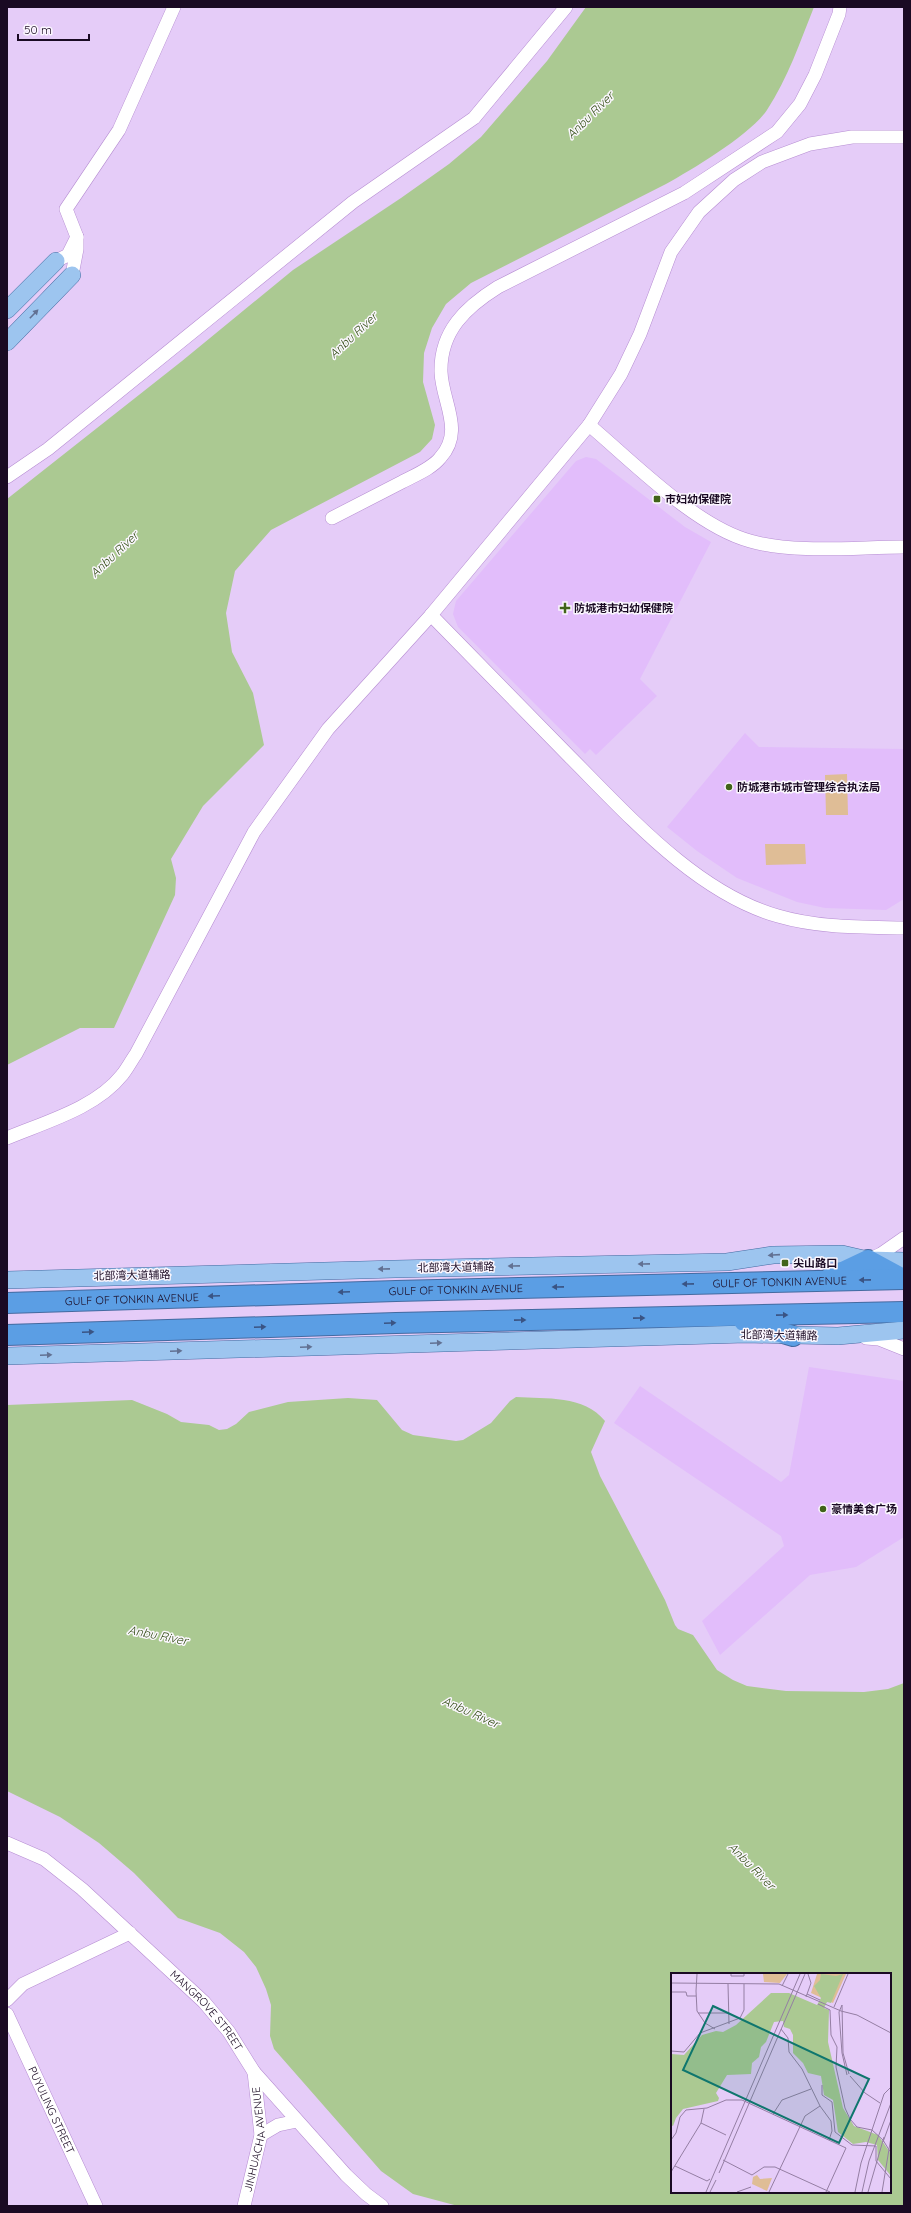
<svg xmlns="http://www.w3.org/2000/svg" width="911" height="2213" font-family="Quicksand,'Noto Sans SC',sans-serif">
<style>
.built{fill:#e2bdfb}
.green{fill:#dfbd96}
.water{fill:#abc992;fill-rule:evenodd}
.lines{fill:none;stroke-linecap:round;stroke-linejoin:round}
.minor-casing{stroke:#b68dd2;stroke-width:14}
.major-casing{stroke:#446aa0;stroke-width:18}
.highway-casing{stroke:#446aa0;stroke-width:22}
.minor{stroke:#fff;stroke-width:13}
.major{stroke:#9dc5ef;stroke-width:17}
.highway{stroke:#5b9ee4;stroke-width:20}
.oneway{fill:#627193}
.oneway2{fill:#3a5484}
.poi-dot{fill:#416319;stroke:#fbf7fe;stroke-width:1.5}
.labels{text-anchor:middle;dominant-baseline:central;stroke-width:3;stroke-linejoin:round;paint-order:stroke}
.poi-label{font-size:11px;font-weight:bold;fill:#1a0a23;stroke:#fbf7fe;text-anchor:start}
.street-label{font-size:11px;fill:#1a0a23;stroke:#fbf7fe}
.water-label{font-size:12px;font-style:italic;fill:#344f16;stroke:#fbf7fe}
.inset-road{fill:none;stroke:#947ea3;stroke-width:1}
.view{fill:#0f766e;fill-opacity:0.15;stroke:#0f766e;stroke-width:2}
.inset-edge{fill:none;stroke:#1a0a23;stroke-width:2}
</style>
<rect width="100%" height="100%" fill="#e5ccf8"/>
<path class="built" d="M586,457L596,459L685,527L711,542L640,679L657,696L596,755L590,749L585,754L458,627L453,614L456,601L576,461Z
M745,733L759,747L904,749V899L886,910L825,908L797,902L737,878L697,851L667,827Z
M809,1367L904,1381V1537L856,1567L810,1575L720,1655L702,1621L784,1546L781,1536L614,1423L640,1386L781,1482L789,1475Z"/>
<path class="green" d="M847,774L848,815H826L825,775Z
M765,844H805L806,864L766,865Z"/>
<path class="water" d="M586,7H814C800,42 788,78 767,110C750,135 693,169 666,184L471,283L446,304L432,328L424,353L423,382L435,425L432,439L420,452L271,530L235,571L226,613L232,652L253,693L264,745L203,806L171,859L176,878L175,895L114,1028H80L7,1065V499L182,361L293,270L401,198L449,164L481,137L547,61Z
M516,1397C546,1399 584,1395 605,1421L591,1452L600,1476L665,1600L675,1625L678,1629L693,1635L717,1670L733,1680L747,1686L786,1691L864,1692L888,1689L904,1683V2206H458L413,2194L381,2171L274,2049L270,2036L271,2005L266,1989L256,1967L244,1952L220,1933L178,1918L134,1873L99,1843L60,1817L7,1791V1405L132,1400L167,1414L181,1422L209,1425L219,1430L227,1429L236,1424L249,1412L288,1402L348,1398L377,1400L402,1430L413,1435L456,1441L463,1440L491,1423L510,1401ZM672,1974H890V2192H672Z"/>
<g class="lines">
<defs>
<g id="minor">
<path d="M77,237L66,209L119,130L174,7"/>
<path d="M56,261L68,255L77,237V249L72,275"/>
<path d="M589,425C633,462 695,526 750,541C796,554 856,547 904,547"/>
<path d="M7,477L48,449L353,202L474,118L566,7"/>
<path d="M332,518C355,506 379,494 402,482C415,475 431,469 440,458C465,431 442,402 441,372C440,331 466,307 498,287L684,193L777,132L800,104L815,75L839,14L840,7"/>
<path d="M431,615C477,662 523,709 569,756C627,814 696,893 778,916C819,928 862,927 904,928"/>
<path d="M7,1138C45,1122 96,1108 122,1075C127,1069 131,1061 136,1054L254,832L328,729L431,615L589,425L621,374L640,334L671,252L699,212L734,180L762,162L810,144L852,137H904"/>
<path d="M868,1260L881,1254L904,1238"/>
<path d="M866,1338L879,1339L904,1349"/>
<path id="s1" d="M7,1843L44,1859L82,1889L204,2002L229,2032L254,2072L346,2175L366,2194L382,2206"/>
<path d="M7,2000L23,1984L130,1933"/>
<path id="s2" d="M7,2014L96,2206"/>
<path d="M261,2135L278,2125L297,2121"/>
<path id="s3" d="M244,2206L261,2135L254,2072"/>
</g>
<path id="major" d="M7,310L56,261
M7,342L72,275
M7,1280L395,1269L727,1262L773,1255L842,1254L868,1260L904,1261
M7,1356L746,1334L838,1336L904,1330"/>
<g id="highway">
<path d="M830,1278L868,1260L903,1279"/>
<path id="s4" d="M7,1303L396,1291L904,1279"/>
<path d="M744,1321L793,1336"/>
<path d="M7,1335L396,1323L904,1312"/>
</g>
</defs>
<use href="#minor" class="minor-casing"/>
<use href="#major" class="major-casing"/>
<use href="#highway" class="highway-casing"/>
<use href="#minor" class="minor"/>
<use href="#major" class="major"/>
<use href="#highway" class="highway"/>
</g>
<defs><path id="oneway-solid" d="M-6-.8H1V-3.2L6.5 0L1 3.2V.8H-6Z"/></defs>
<g class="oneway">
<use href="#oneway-solid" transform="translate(34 314) rotate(-46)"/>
<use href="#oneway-solid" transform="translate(774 1255) rotate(176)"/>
<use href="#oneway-solid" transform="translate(644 1264) rotate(179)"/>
<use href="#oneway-solid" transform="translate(514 1266) rotate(179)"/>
<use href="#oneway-solid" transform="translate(384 1269) rotate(179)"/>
<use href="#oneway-solid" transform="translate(436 1343) rotate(-2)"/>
<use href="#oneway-solid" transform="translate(306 1347) rotate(-2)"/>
<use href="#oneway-solid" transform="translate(176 1351) rotate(-2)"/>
<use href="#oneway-solid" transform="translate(46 1355) rotate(-2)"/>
</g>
<g class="oneway2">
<use href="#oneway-solid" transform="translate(865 1280) rotate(179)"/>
<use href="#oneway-solid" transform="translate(688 1284) rotate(179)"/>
<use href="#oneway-solid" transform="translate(558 1287) rotate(179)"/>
<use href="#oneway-solid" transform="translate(344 1292) rotate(178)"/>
<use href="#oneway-solid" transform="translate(214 1296) rotate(178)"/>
<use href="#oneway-solid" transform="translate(782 1315) rotate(-1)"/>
<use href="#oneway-solid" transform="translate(639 1318) rotate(-1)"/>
<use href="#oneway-solid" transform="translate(520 1320) rotate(-1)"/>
<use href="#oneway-solid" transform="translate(390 1323) rotate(-2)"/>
<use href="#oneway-solid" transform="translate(260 1327) rotate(-2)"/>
<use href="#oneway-solid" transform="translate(88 1332) rotate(-2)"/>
</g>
<g class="poi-dot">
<rect x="653" y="495" width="8" height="8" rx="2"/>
<path d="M563 602h4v4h4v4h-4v4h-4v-4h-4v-4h4z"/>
<circle cx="729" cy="787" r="4"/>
<rect x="781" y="1259" width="8" height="8" rx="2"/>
<circle cx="823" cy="1509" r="4"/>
</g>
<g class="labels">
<g class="poi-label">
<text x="665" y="499">巿妇幼保健院</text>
<text x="574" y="608">防城港市妇幼保健院</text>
<text x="737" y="787">防城港市城市管理综合执法局</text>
<text x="793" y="1263">尖山路口</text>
<text x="831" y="1509">豪情美食广场</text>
</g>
<g class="street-label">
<text transform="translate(456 1267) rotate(-1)">北部湾大道辅路</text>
<text transform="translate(132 1275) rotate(-1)">北部湾大道辅路</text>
<text stroke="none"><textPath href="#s4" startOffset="773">GULF OF TONKIN AVENUE</textPath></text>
<text stroke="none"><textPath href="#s4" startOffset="449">GULF OF TONKIN AVENUE</textPath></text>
<text stroke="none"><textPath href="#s4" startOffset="125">GULF OF TONKIN AVENUE</textPath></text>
<text transform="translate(779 1335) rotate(1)">北部湾大道辅路</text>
<text stroke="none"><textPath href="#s1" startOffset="263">MANGROVE STREET</textPath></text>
<text stroke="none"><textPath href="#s2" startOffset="106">PUYULING STREET</textPath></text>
<text stroke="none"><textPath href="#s3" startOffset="68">JINHUACHA AVENUE</textPath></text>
</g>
<g class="water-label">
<text transform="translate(590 115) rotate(-45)">Anbu River</text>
<text transform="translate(353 335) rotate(-43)">Anbu River</text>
<text transform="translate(114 554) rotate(-43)">Anbu River</text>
<text transform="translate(158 1635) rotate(11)">Anbu River</text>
<text transform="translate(471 1712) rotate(24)">Anbu River</text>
<text transform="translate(752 1866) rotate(45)">Anbu River</text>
</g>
</g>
<g transform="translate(671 1973)">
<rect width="220" height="220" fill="#e5ccf8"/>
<path d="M92,1H116L109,10L93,9ZM146,1H175L162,30L140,20ZM86,202L89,206L101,205L96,218L81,211L82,204Z" fill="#dfbd96"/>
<path d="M150,1L165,3L172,1L160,30L156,29L153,35L158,37L157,69L172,135L183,153L207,162L220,181V203L207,187L206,172L195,169L182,171L167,159L162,127L153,122L150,103L137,100L132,90L122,80V62L119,56L113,54L112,48L103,49L95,69L90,74L88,84L81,90L80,101L56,102L45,120L48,125L47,128L12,136L5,145L2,153L0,152V81L13,82L31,62L45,58L52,59L65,52L100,20H118L146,32L150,25L143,13L149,7Z" fill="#abc992"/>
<path class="inset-road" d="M60,1V3H73V1M0,10L108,11L170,38L186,42M57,11L58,51M111,13L117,1M25,18L26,38L34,50L44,56M25,18L26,1M0,19H15L16,23H25M136,21L149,27M135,24L140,10L137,1M147,31L159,37L160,62L166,74L165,94L174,135L179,146L186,154L201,157L212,167L220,180M163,34L177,1M27,40H57M186,42L220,60M110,56L117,65L118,79L131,96L149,133L160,148L161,158L158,167M0,78L13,79L29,60L69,45L73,37V11M176,102L171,80L168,39L171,32L172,80L178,101M179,103L194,120L209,130M151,112V122L161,129L164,159L181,172L205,173V188L220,206M102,141L111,127L140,116M30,150L55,162M0,167L5,160L9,144L15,137L36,135L55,127H71L175,175L155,219M212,169L220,147M52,187L81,202L93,194H104L159,219M190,190L213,121L220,114M4,193L36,208L39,206M0,199L30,150L33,136M48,200L134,1M35,219L129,1M39,219L45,207M66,219L80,214M98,219L134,143L149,133M184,219L190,190M191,219L198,188L220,130M197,219L213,164M211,219L220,164"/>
<path class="view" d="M42,33L198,106L168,170L12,97Z"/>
<rect width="220" height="220" class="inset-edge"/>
</g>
<rect width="911" height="2213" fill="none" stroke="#1a0a23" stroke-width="16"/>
<path d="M18 34v6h71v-6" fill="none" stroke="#1a0a23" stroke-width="2"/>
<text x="24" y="34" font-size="12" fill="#1a0a23" stroke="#fbf7fe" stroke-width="3" paint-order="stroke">50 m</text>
</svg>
